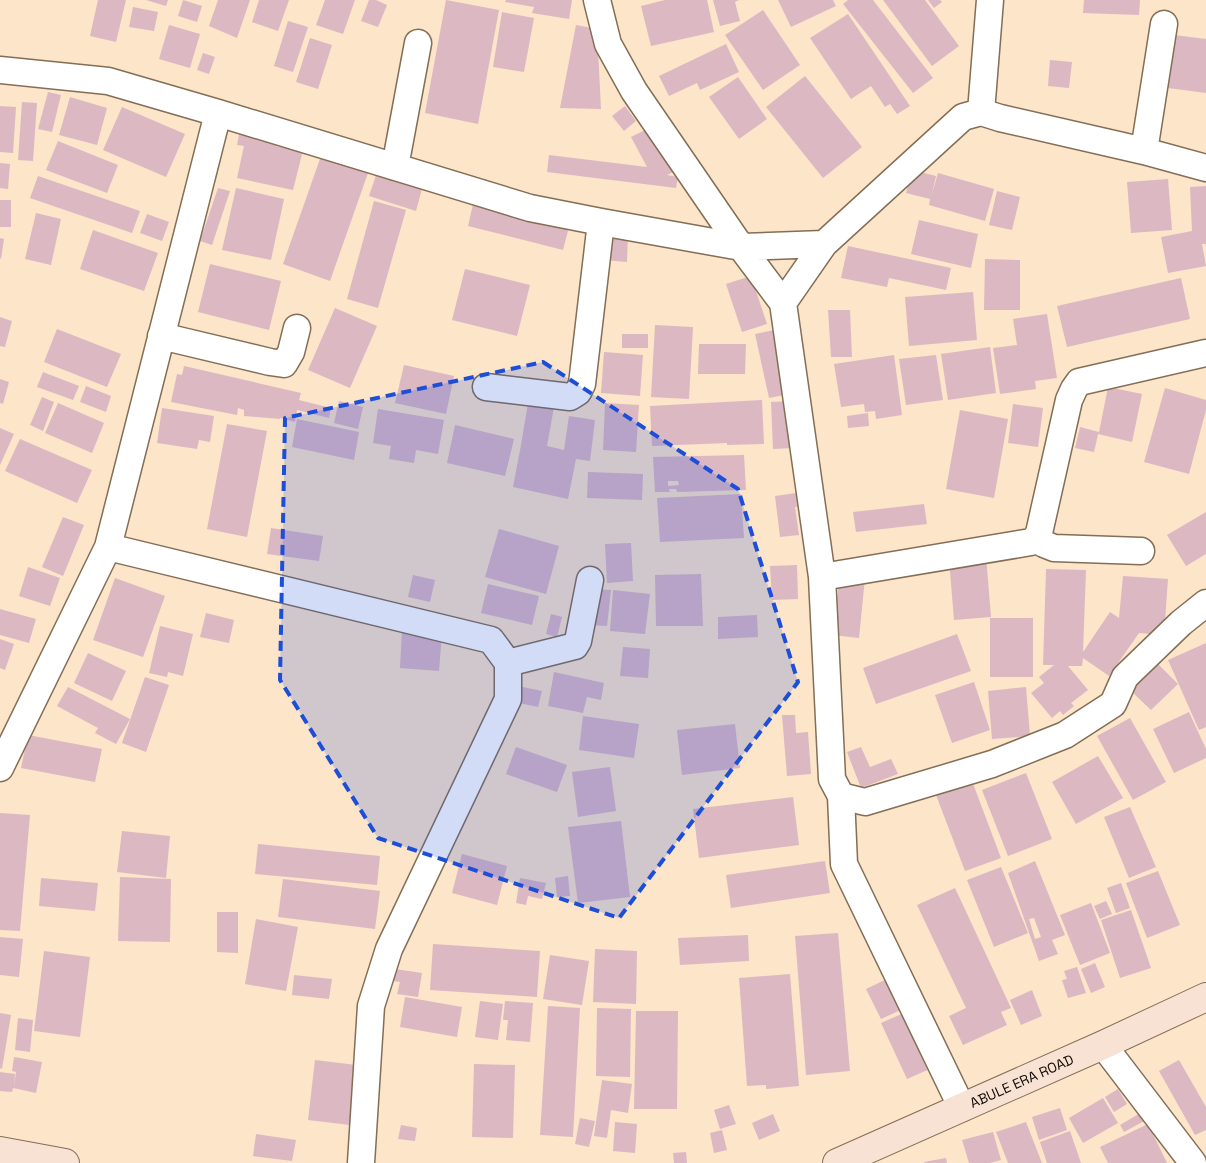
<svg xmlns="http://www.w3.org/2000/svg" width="1206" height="1163" font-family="'Space Grotesk',sans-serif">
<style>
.building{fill:#dcb8c3;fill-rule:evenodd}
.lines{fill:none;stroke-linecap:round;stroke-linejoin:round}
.street-casing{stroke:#836e56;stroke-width:29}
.secondary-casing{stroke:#836e56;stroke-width:30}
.street{stroke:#fff;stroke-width:26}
.secondary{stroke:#f7e2d4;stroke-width:28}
.marked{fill:#1d4ed8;fill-opacity:0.2;stroke:#1d4ed8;stroke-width:4;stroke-dasharray:10 6;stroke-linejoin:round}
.labels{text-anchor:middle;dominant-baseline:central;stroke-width:4;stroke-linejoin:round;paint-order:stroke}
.street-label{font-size:14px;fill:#110a03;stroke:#fce5c9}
</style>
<rect width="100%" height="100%" fill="#fce5c9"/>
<path class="building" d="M98,0H126L116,42L90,36Z
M146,0H168L166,6Z
M183,0L202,6L197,22L178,16Z
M218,0H250L237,38L209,26Z
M259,0H289L278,31L252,22Z
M325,0H355L343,34L316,25Z
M369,0H376L387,5L378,27L361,21Z
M446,0L499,10L478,124L425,113Z
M506,0H572L569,19L532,13L534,7L505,2Z
M665,0H707L714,32L651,46L641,6Z
M713,0H739L735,2L740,21L720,26Z
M778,0H833L836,6L791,27Z
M848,0H873L933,78L913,93L843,4Z
M883,0H925L959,46L932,66Z
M928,0H940L942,2L934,8Z
M1084,0H1140L1139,15L1083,13Z
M133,7L158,12L154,31L129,27Z
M763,10L800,65L763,90L725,35Z
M502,12L534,18L524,72L493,67Z
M848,14L910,106L897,114L890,104L885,107L871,86L851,99L810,38Z
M288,21L308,27L293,72L274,66Z
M169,25L200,34L190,68L159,59Z
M576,25L597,29L601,109L560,108Z
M1174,35L1206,39V93L1168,88Z
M310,38L332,45L318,89L296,82Z
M726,44L739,72L700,90L697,83L669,96L659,76Z
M203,53L215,57L209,74L197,70Z
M1050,60L1072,62L1069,88L1048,86Z
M805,76L862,147L823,178L766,107Z
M738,77L767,119L739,139L709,97Z
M48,92L61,95L52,132L38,129Z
M70,97L107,108L97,145L59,135Z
M22,102L37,103L33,161L18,160Z
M0,106L16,107L13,153L0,152Z
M625,106L636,121L624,131L612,116Z
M122,107L185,134L166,177L103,150Z
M649,128L673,172L667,175L678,177L676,188L547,172L549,155L647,167L631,137Z
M239,134L277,143L276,146L294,150L309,145L306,155L302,154L293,190L237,178L244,146L237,145Z
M58,141L118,165L107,193L46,170Z
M321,156L368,173L330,281L283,264Z
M0,163L10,164L8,189L0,188Z
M912,170L936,176L932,194L938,173L994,189L985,221L929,205L930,199L906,193Z
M376,175L422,189L416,211L369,196Z
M38,176L140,211L132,233L30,198Z
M1168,179L1172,230L1131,233L1127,182Z
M1206,186V244H1202L1206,266L1168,273L1161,237L1192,231L1190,187Z
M218,188L230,191L212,245L200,241Z
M236,188L284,199L271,260L222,250Z
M997,191L1020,197L1012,230L989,225Z
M0,200H11V227H0Z
M474,200L570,223L563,250L468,226Z
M374,201L406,210L378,308L347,299Z
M36,213L61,219L51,265L25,259Z
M147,214L169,222L162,241L140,233Z
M919,220L978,234L971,268L911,254Z
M93,230L158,253L144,291L80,269Z
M605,231L628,232L627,262L603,260Z
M0,238L4,239L1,259L0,258Z
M848,246L951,268L946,290L889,278L887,287L841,278Z
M985,259L1020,260V310H984Z
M210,264L281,281L269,330L198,312Z
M465,269L530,285L517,336L452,320Z
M751,276L767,324L742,332L726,284Z
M1181,278L1190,319L1067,347L1057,306Z
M973,292L977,340L909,346L905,297Z
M335,308L377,326L350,388L308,370Z
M828,310H850L852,357H831Z
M1047,314L1057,378L1035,381L1036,389L1000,394L993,348L1017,345L1013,319Z
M0,317L12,321L5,347L0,346Z
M655,325L693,327L689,399L651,397Z
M57,329L121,354L107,387L44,362Z
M780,329L794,393L769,398L755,334Z
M622,334H648V348H622Z
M699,344H746L745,374H698Z
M990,347L996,393L948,400L941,354Z
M604,352L643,355L640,396L601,393Z
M894,355L902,415L876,419L875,411L865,412L864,404L841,407L834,364Z
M936,355L943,400L906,405L899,359Z
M404,365L454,376L446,414L395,403Z
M184,366L301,393L299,400L331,408L329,418L297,410L295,422L280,418V419L244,416V410L238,408L237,415L171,402L177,374L182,375Z
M43,372L79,386L73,400L37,387Z
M0,379L9,382L3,404L0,403Z
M86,386L111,396L106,412L80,402Z
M1108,387L1142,394L1132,442L1098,434L1094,452L1075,448L1080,427L1099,432Z
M1165,388L1206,400V410L1189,474L1144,462Z
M42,397L54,402L43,431L30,425Z
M762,400L764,444L727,445V443L652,446L650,406Z
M339,401L363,407L358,429L334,423Z
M793,401L794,448L773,449L771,402Z
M58,403L104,423L92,453L45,433Z
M528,403L554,407L547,446L564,450L569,416L595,420L590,461L576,459L568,499L513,487L521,445Z
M605,403L639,405L636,452L603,450Z
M1013,404L1043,408L1038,447L1008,443Z
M162,408L214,416L210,442L199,440L197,449L157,443Z
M378,409L444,420L438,454L416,450L414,463L389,459L391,446L373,443Z
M960,410L1008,419L994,498L946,489Z
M868,413L869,426L848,428L847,416Z
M297,419L359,432L354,460L292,447Z
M227,424L267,431L247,537L207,529Z
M455,425L514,439L505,476L447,463Z
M0,428L14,434L0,465Z
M20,439L92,470L77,503L5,471Z
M744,455L746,490L677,492L676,489H669L670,492H655L653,457ZM668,481H678L679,485L668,486Z
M588,472L643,474L642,500L587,498Z
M796,493L797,507H795L799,535L780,537L775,496Z
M741,494L744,538L660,542L657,498Z
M924,504L927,524L856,532L853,512Z
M1206,512V554L1186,566L1167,535Z
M63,517L84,525L63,576L42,567Z
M271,528L323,536L319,561L267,554Z
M499,529L559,546L546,594L485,577Z
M631,543L633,581L607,583L605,544Z
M986,556L991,617L954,620L949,559Z
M797,565L798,599L772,600L770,566Z
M28,567L60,578L50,606L19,596Z
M1046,569L1086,570L1083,652L1110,612L1119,618L1123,576L1168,579L1164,635L1139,633L1109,676L1083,658L1082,666H1068L1088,690L1071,703L1074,706L1063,715L1060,711L1052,718L1031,693L1044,683L1039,677L1054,665H1043Z
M701,574L703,626H656L655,575Z
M413,575L435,580L430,602L408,597Z
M840,575L865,578L859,638L833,635Z
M115,578L165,596L143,657L93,640Z
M488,584L539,596L532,625L481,613Z
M596,589L611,590L607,626L592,625Z
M613,590L650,594L645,634L610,631Z
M0,609L36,619L29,643L0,635Z
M206,613L234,620L229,643L200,637Z
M551,614L562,617L557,637L546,634Z
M757,615L758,637L718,639V617Z
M990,618H1033V677H990Z
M160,626L193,634L183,676L168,672L167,677L149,673Z
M402,630L442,633L439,671L400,668Z
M957,634L971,671L876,704L863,668Z
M0,639L14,644L5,670L0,668Z
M1206,643V727L1199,730L1168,660Z
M623,647L650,649L648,678L620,676Z
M88,653L126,671L112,701L74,683Z
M1156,662L1178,684L1151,710L1129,689Z
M554,672L604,683L601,700L587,697L583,713L548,706Z
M145,677L169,685L146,752L122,743Z
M974,682L990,730L952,743L935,695Z
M518,686L542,691L538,707L514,702Z
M68,687L130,719L116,744L95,733L98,728L57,706Z
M1026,687L1030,736L992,739L988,691Z
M1189,712L1206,749V758L1174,773L1153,729Z
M782,715H795L796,733L808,732L811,774L787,776Z
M583,716L639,724L634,758L579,750Z
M1130,718L1166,782L1133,800L1097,736Z
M735,724L740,768L682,775L677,730Z
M28,735L102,749L95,782L21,768Z
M516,747L567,765L557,792L506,774Z
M861,747L870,767L891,759L898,774L861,788L847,752Z
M1098,756L1123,798L1076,824L1052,782Z
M610,767L616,811L578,817L572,772Z
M1026,773L1052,839L1008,856L982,790Z
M972,781L1001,858L965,871L936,795Z
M793,797L799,845L699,858L693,809Z
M1130,807L1156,867L1129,878L1104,817Z
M0,813L30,815L20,931L0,930Z
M621,821L630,897L578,903L568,827Z
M122,831L170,836L166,878L117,872Z
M258,844L380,856L377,885L255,874Z
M462,854L507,866L497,905L452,893Z
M825,861L830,893L731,908L726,875Z
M1035,861L1065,935L1052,940L1058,954L1039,961L1008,873ZM1034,918L1041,937L1035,939L1029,919Z
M1001,867L1028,933L994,947L967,880Z
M1158,871L1180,925L1147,938L1126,883Z
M568,876L570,896L557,897L555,878Z
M120,877L171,879L170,942L118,941Z
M41,878L98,883L95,911L39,906Z
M520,878L546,883L542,899L528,896L526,905L516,903Z
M283,879L380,891L375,929L278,917Z
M1121,883L1130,908L1116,913L1107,888Z
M955,888L1011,1008L1001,1012L1007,1025L963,1045L949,1016L966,1008L917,905Z
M1106,901L1112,914L1100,919L1094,906Z
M1091,903L1110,953L1080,965L1060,915Z
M1131,910L1151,968L1120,978L1101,920Z
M217,912H238V953L217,952Z
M256,919L298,927L286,991L245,984Z
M838,933L850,1071L806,1075L795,936Z
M748,935L749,961L680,965L678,938Z
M0,937L23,939L19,977L0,975Z
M433,944L540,951L537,997L430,990Z
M595,949L637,951L636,1004L593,1002Z
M44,951L90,957L80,1037L34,1031Z
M550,955L589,961L582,1005L543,999Z
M1095,963L1105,987L1091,993L1081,969Z
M1077,967L1086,993L1068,998L1062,980L1067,979L1064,971Z
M395,969L422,973L418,997L397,994L400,982L393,981Z
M790,974L799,1086L766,1089V1085L747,1086L739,978Z
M294,975L332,979L329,999L292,995Z
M887,979L903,1009L881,1019L866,989Z
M1032,990L1042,1016L1021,1025L1010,1000Z
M405,997L462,1007L457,1037L400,1027Z
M480,1001L503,1004L498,1040L475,1037Z
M505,1001L533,1003L530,1042L506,1040L508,1020H503Z
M548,1006L580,1008L573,1137L540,1135Z
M597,1008L631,1009L630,1077L596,1076Z
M636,1011H678L677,1109H634Z
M906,1012L932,1068L907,1079L881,1023Z
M0,1013L11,1015L2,1069L0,1068Z
M18,1018L33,1020L30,1052L15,1050Z
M14,1057L42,1062L36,1093L13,1088L12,1092L0,1091V1072L15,1074L14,1086L16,1072L12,1071Z
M315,1060L356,1065L350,1125L308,1120Z
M1179,1060L1206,1107V1130L1195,1135L1159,1071Z
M474,1064L515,1065L513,1138L472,1137Z
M602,1080L632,1084L628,1113L611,1110L607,1138L594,1136Z
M1118,1089L1127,1104L1114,1112L1105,1097Z
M1103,1098L1118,1123L1083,1143L1069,1118Z
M729,1105L736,1124L720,1129L714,1110Z
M1060,1108L1067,1130L1039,1140L1032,1117Z
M1142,1112L1146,1120L1124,1132L1120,1125Z
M773,1114L780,1131L759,1140L752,1123Z
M580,1118L595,1121L589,1147L575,1144Z
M615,1122L637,1124L635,1153L613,1151Z
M1026,1122L1042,1163H1008L996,1132Z
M1148,1124L1167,1163H1108L1100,1147Z
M401,1125L417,1128L415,1141L398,1139Z
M722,1130L727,1150L714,1153L710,1133Z
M1070,1131L1081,1163H1047L1040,1142Z
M993,1132L1001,1160L990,1163H969L962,1140Z
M256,1134L296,1140L292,1161L253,1156Z
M686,1152L687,1163H674L673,1153Z
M946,1158L947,1163H925L924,1162Z"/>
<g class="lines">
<defs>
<path id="street" d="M597,0L608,44L634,91L741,247L824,244
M0,70L108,81L218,113L530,208L601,222L741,247L783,303L822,577L832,779L841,796L865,802L992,764L1065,735L1113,704L1125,677L1181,623L1206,603
M981,112L990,0
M1144,151L1164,24
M395,167L418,43
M783,303L824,244L963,117L981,112L1000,118L1144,151L1206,168
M161,336L270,362L284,364L291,352L297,328
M486,387L570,397L578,392L582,384L601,222
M1036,538L1044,544L1054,548L1141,551
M108,547L491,640L508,663V699L389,949L371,1006L361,1163
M822,577L1031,542L1036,538L1039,533L1069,400L1074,389L1079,382L1206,353
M508,663L575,646L578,641L590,580
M0,768L108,547L218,113
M841,796L844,864L962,1108
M1103,1045L1193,1163"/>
<g id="secondary">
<path d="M0,1151L65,1163"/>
<path id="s1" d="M837,1163L1103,1045L1206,997"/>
</g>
</defs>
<use href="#street" class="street-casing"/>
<use href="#secondary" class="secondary-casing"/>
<use href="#street" class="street"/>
<use href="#secondary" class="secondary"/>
</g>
<path class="marked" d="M543,362L738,489L798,682L619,918L378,838L280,680L285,418Z"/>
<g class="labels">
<g class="street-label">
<text stroke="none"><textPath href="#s1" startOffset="202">ABULE ERA ROAD</textPath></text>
</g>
</g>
</svg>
